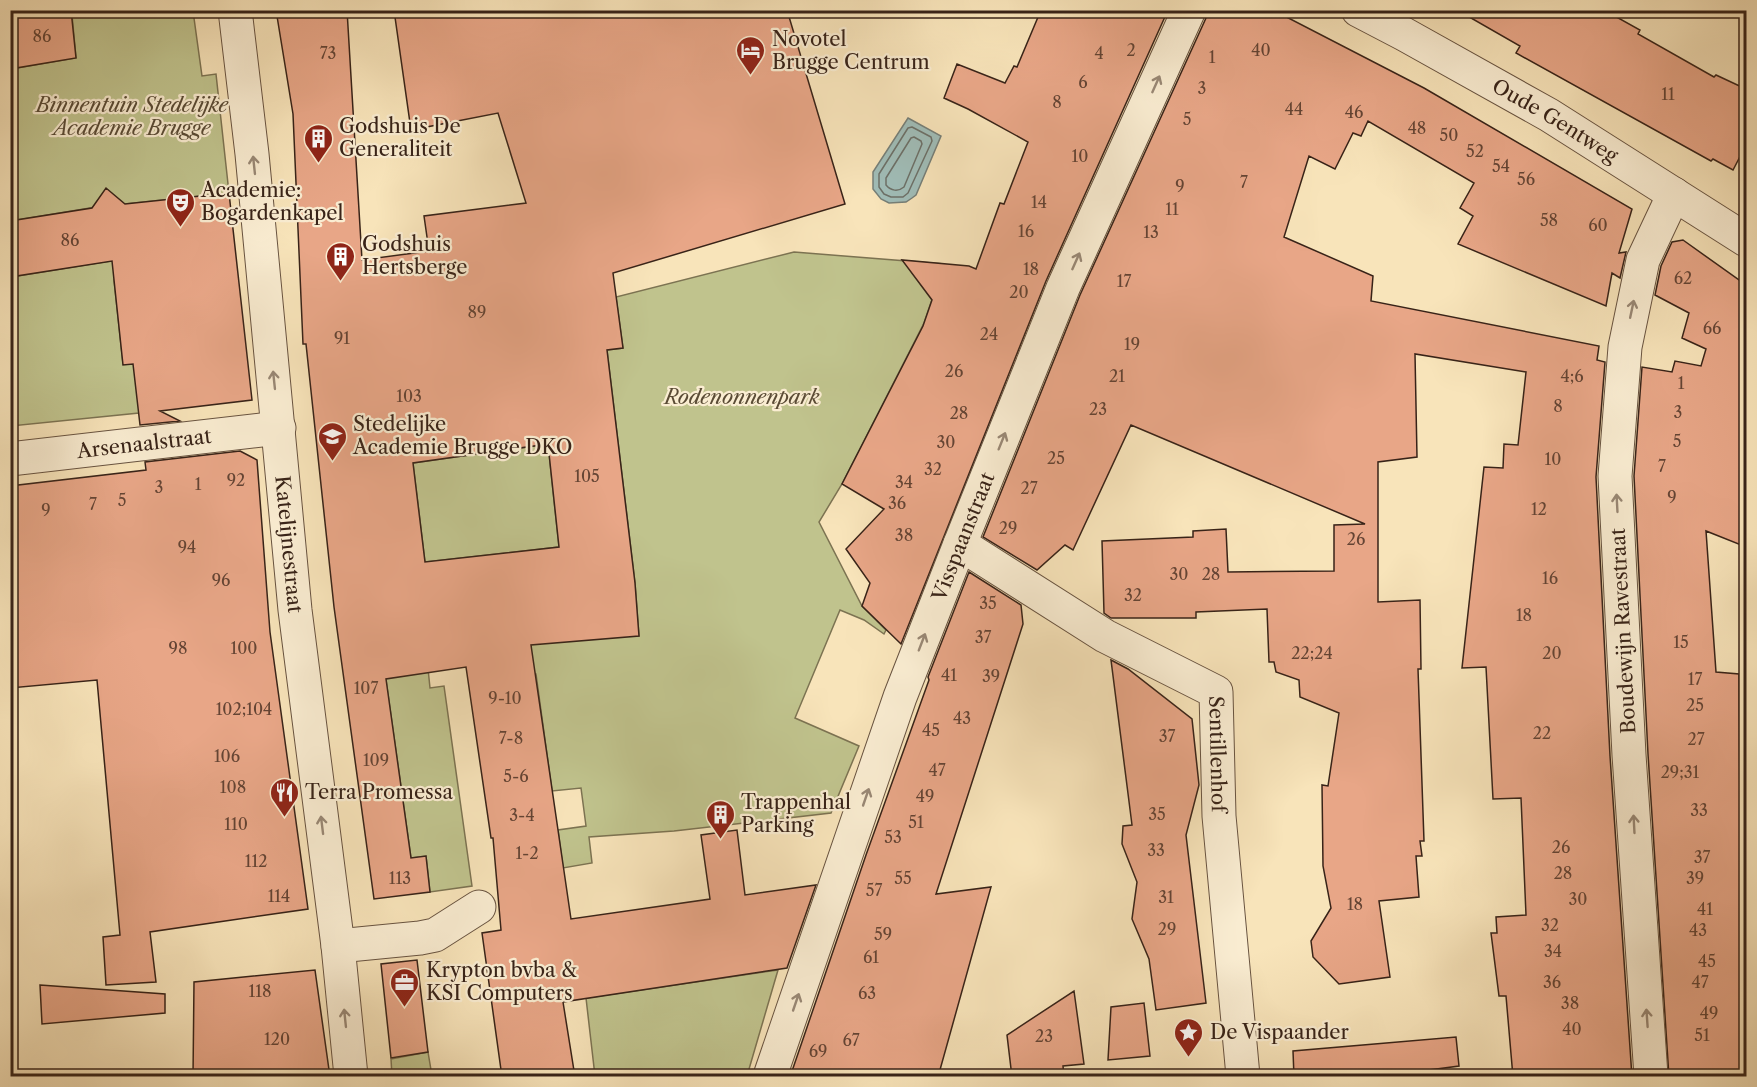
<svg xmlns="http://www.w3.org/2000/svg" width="1757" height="1087" font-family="'Libre Caslon Text',serif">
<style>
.green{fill:#c0c38d;stroke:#7c7352;stroke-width:1.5}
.water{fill:#a0bdb8;stroke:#767f78;stroke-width:1.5}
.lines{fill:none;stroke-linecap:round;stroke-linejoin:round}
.shore{stroke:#6c7068;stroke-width:1.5}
.building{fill:#e8a687;stroke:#382318;stroke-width:1.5;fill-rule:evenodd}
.minor-casing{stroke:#685340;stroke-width:35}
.minor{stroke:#faedd2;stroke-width:33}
.oneway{stroke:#998875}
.labels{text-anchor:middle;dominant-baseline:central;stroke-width:4.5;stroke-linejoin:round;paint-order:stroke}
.number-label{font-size:16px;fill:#644434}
.poi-label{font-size:20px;fill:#382318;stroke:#faedd2;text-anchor:start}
.park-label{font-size:20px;font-style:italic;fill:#5a4b35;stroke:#faedd2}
.street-label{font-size:20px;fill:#382318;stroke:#faedd2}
</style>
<rect width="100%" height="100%" fill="#f8e4ba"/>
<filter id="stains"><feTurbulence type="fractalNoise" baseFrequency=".00333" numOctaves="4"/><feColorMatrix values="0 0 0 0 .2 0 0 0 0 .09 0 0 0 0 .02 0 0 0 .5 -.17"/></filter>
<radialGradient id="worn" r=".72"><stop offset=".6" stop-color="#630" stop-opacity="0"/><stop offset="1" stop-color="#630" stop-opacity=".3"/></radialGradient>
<path class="green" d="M95,10L193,11L202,76L216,74L229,193L96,207L11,221V69L76,58L72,15Z
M794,252L944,264L924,323L842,484L819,522L862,606L886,630L884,634L864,620L840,610L795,718L859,746L831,813L674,831L589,837L592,863L563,868L558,830L586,826L581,788L552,791L536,674L502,678L495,628L639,636L635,583L607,350L623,348L616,297Z
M123,259L114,280L123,364L161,361L139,413L11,426V277Z
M548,444L559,547L425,562L413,463Z
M380,637L426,649L430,688L444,686L472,886L430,892L426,856L411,858Z
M778,970L747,1076H595L586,998Z
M428,1052L432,1076H392L391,1059Z"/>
<path class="water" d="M908,118L941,136L916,195L912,198L906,202L889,203L881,199L873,189V172Z"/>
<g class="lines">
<path class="shore" d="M912,127L931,137L932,141L908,193L903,197H891L884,194L879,187V174L908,128Z
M914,137L921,141L922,144L904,187C898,192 891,191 886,185V178L911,138Z"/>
</g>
<path class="building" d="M10,10H71L76,58L10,69Z
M276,10H347L362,260L429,251L424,216L526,203L498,113L411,130L394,10H787L845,204L613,273L623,348L607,350L635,583L639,636L531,645L571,919L710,899L701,835L737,830L745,895L816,885L787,968L563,1002L575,1077H502L482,933L501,930L493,838H491L466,667L386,679L411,858L426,856L430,892L374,899L334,607L306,344H303L293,114ZM548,444L559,547L425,562L413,463Z
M1041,10H1168L1046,281L901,644L862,606L870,583L846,549L884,509L842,484L923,326L932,300L902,260L969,266L976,269L1000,203L1004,204L1028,142L968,109L944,98L957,64L1005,83L1014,66L1017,67Z
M1207,10H1273L1424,88L1632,209L1619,253L1626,252L1620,278L1612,273L1606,306L1458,244L1473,216L1460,208L1474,183L1368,121L1361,136L1353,133L1335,169L1309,156L1284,237L1373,276L1371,301L1599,346L1597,360L1605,362L1596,477L1610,756L1632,1077H1513L1506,996H1499L1491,933H1497L1496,917L1526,915L1521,798L1493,799L1486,667L1462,668L1484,467L1503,468L1504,444L1518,445L1526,372L1415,354L1417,457L1378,462V602L1420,600L1421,669H1418L1424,841H1420L1422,856H1416L1419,897L1379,901L1390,977L1339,984L1313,957L1311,941L1331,908L1323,866L1322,785L1328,786L1339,713L1300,697L1299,680L1276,672L1274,662H1269L1267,609L1196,612V618H1111L1104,613L1102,541L1193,537V531L1226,529L1228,572L1334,571V525L1365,524L1131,425L1073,550L1065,545L1037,570L983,537L1080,295L1206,18Z
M1457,10H1604L1640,30L1638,34L1714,77L1716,75L1746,89V145L1733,170L1713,159L1711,161L1516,53L1520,46Z
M106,188L125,204L229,193L252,400L160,411L180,421L140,425L133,364L123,365L112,261L10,277V221L92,208Z
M1683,240L1746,285V547L1706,531L1716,672L1739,674L1740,827L1746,869V1071L1739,1072L1740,1077H1669L1648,754L1634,476L1642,367L1672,372L1675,361L1701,366L1706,349L1682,338L1689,313L1655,295L1661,266L1672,242Z
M240,451L257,460L270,632L308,909L150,932L156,982L106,985L103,937L120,935L97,680L10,688V486L146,470L145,462Z
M969,572L1021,605L1023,624L936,894L991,887L938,1077H790L866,855L929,680L928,677Z
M1111,660L1128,669L1192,719L1199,785L1186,835L1206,1003L1156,1010L1149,959L1132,919L1137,882L1122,844L1123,826L1132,825Z
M417,960L428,1052L391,1058L381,964Z
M315,970L330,1077H193L194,982Z
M40,985L165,994V1013L42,1024Z
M1074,991L1084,1064L1063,1066L1064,1077H1012L1007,1035Z
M1144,1003L1150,1056L1108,1060L1111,1007Z
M1456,1037L1459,1066L1376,1077H1294L1293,1051Z"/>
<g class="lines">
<defs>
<g id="minor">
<path id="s1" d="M235,10L252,154L295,610L338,946L351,1076"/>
<path id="s2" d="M1358,10L1404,34L1549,115L1746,240"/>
<path id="s3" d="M10,459L279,428"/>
<path id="s4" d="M960,544L1105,636L1216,692L1219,816L1243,1076"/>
<path d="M338,946L420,938L435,935L479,907"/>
<path id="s5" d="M770,1076L900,697L960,544L1063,288L1189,10"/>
<path d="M1651,1076L1629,755L1615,476L1625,347L1643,260L1674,194"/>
</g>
</defs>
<use href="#minor" class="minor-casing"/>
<use href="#minor" class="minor"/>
</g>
<defs><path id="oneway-shaft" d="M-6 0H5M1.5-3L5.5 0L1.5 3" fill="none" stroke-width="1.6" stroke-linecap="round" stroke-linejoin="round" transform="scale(1.5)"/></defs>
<g class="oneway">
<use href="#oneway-shaft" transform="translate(1156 84) rotate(-66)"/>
<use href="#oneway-shaft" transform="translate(254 165) rotate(-96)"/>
<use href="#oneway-shaft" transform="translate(1076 261) rotate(-66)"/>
<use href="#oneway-shaft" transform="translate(1632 309) rotate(-78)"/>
<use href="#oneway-shaft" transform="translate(274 380) rotate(-96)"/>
<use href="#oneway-shaft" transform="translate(1002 441) rotate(-68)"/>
<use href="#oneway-shaft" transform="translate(1617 503) rotate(-93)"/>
<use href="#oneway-shaft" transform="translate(922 642) rotate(-69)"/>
<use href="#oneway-shaft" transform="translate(866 797) rotate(-71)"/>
<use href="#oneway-shaft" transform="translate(1634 824) rotate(-93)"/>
<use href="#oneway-shaft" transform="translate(322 825) rotate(-97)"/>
<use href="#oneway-shaft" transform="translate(796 1002) rotate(-71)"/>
<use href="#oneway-shaft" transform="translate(345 1018) rotate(-96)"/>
<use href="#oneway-shaft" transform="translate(1647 1018) rotate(-94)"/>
</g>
<defs>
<symbol id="hotel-pin" viewBox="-11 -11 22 30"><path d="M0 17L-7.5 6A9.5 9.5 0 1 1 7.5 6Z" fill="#8f2418" stroke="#faedd2"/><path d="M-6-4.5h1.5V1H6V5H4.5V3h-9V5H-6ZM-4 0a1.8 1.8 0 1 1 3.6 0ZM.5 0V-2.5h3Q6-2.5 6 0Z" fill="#fff"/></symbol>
<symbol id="building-pin" viewBox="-11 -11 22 30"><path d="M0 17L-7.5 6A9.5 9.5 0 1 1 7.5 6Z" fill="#8f2418" stroke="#faedd2"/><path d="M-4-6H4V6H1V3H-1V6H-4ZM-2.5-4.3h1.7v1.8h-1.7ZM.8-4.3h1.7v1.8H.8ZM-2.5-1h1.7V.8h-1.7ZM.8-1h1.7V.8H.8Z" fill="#fff"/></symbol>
<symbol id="theatre-pin" viewBox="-11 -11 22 30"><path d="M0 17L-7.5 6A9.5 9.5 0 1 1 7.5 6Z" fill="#8f2418" stroke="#faedd2"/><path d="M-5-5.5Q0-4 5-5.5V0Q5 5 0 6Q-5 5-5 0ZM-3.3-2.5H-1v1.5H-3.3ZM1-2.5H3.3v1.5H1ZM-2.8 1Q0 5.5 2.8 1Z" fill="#fff"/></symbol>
<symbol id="school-pin" viewBox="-11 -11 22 30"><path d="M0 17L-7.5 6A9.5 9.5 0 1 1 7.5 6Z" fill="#8f2418" stroke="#faedd2"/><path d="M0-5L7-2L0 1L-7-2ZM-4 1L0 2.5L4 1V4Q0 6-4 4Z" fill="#fff"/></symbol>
<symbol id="restaurant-pin" viewBox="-11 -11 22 30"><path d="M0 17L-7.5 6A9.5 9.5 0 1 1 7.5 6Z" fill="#8f2418" stroke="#faedd2"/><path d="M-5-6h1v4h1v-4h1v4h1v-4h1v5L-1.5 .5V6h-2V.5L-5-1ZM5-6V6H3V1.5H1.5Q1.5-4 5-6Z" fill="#fff"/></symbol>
<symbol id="office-pin" viewBox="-11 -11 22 30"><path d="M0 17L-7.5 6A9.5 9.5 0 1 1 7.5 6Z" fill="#8f2418" stroke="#faedd2"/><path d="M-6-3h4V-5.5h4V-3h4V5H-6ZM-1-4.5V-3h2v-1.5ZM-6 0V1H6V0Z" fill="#fff"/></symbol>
<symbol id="sight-pin" viewBox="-11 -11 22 30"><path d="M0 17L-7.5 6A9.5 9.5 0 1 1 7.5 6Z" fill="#8f2418" stroke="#faedd2"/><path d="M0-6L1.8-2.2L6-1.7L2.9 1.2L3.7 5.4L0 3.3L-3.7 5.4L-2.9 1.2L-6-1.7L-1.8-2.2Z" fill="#fff"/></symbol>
</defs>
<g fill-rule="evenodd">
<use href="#hotel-pin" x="734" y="34" width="33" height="45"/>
<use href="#building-pin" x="302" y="122" width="33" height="45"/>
<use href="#theatre-pin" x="164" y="186" width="33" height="45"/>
<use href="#building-pin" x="324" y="240" width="33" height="45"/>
<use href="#school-pin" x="316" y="420" width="33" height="45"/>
<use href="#restaurant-pin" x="268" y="776" width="33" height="45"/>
<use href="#building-pin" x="704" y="798" width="33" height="45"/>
<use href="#office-pin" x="388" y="966" width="33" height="45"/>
<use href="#sight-pin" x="1172" y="1016" width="33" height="45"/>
</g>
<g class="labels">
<g class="number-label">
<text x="42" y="36">86</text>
<text x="1131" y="50">2</text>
<text x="1261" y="50">40</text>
<text x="328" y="53">73</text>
<text x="1099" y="53">4</text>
<text x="1212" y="57">1</text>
<text x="1083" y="82">6</text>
<text x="1202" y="88">3</text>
<text x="1668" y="94">11</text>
<text x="1057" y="102">8</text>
<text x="1294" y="109">44</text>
<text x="1354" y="112">46</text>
<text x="1187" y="119">5</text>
<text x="1417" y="128">48</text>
<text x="1449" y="135">50</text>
<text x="1475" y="151">52</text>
<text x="1080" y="156">10</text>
<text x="1501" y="166">54</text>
<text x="1526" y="179">56</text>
<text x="1244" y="182">7</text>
<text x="1180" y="186">9</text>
<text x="1039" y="202">14</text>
<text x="1172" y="209">11</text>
<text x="1549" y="220">58</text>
<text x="1598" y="225">60</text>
<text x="1026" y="231">16</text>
<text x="1151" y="232">13</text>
<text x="70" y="240">86</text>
<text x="1031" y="269">18</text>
<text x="1683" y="278">62</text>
<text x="1124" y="281">17</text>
<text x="1019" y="292">20</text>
<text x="477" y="312">89</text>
<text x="1712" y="328">66</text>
<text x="989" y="334">24</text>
<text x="342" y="338">91</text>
<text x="1132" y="344">19</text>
<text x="954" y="371">26</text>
<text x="1117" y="376">21</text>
<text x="1572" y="376">4;6</text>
<text x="1681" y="383">1</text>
<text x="409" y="396">103</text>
<text x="1558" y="406">8</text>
<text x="1098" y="409">23</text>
<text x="1678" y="412">3</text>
<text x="959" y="413">28</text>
<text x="1677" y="441">5</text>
<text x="946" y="442">30</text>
<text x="1056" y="458">25</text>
<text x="1553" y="459">10</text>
<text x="1662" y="466">7</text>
<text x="933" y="469">32</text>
<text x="587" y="476">105</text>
<text x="236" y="480">92</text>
<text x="904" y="482">34</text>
<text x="198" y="484">1</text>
<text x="159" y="487">3</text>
<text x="1029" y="488">27</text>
<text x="1672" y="497">9</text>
<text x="122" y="500">5</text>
<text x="897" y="503">36</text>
<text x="93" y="504">7</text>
<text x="1539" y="509">12</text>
<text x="46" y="510">9</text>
<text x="1008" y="528">29</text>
<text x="904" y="535">38</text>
<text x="1356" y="539">26</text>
<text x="187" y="547">94</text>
<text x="1179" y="574">30</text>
<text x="1211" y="574">28</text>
<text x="1550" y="578">16</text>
<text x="221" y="580">96</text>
<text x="1133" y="595">32</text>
<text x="988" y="603">35</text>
<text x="1524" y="615">18</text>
<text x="983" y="637">37</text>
<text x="1681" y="642">15</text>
<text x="178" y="648">98</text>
<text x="244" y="648">100</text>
<text x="1312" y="653">22;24</text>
<text x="1552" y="653">20</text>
<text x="949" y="675">41</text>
<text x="991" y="676">39</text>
<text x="1695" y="679">17</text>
<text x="366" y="688">107</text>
<text x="505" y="698">9-10</text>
<text x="1695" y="705">25</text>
<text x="244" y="709">102;104</text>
<text x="962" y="718">43</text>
<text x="931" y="730">45</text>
<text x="1542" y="733">22</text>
<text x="1167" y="736">37</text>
<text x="511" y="738">7-8</text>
<text x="1696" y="739">27</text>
<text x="227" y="756">106</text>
<text x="376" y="760">109</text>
<text x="937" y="770">47</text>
<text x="1680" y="772">29;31</text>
<text x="516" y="776">5-6</text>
<text x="233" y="787">108</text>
<text x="925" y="796">49</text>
<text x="1699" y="810">33</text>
<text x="1157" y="814">35</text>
<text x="522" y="815">3-4</text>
<text x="916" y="822">51</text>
<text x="236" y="824">110</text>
<text x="893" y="837">53</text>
<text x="1561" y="847">26</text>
<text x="1156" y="850">33</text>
<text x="527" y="853">1-2</text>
<text x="1702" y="857">37</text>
<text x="256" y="861">112</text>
<text x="1563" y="873">28</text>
<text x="400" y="878">113</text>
<text x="903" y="878">55</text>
<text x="1695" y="878">39</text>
<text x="874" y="890">57</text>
<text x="279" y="896">114</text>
<text x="1166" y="897">31</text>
<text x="1578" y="899">30</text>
<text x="1355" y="904">18</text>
<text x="1705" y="909">41</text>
<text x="1550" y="925">32</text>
<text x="1167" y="929">29</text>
<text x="1698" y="930">43</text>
<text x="883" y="934">59</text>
<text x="1553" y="951">34</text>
<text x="871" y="957">61</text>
<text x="1707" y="961">45</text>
<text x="1552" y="982">36</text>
<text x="1700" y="982">47</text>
<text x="260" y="991">118</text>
<text x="867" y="993">63</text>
<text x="1570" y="1003">38</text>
<text x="1709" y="1013">49</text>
<text x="1572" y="1029">40</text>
<text x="1702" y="1035">51</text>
<text x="1044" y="1036">23</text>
<text x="277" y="1039">120</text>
<text x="851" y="1040">67</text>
<text x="818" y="1051">69</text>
</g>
<g class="poi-label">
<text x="772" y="39">Novotel<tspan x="772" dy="23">Brugge Centrum</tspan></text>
<text x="339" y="126">Godshuis De<tspan x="339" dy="23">Generaliteit</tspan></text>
<text x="201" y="190">Academie:<tspan x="201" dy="23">Bogardenkapel</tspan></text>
<text x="362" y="244">Godshuis<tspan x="362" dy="23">Hertsberge</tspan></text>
<text x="353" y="424">Stedelijke<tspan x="353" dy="23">Academie Brugge DKO</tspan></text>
<text x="305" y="792">Terra Promessa</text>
<text x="741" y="802">Trappenhal<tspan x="741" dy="23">Parking</tspan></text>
<text x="426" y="970">Krypton bvba &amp;<tspan x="426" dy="23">KSI Computers</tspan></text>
<text x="1210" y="1032">De Vispaander</text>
</g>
<g class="park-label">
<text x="132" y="105">Binnentuin Stedelijke<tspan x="132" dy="23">Academie Brugge</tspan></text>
<text x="742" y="397">Rodenonnenpark</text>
</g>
<g class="street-label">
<text stroke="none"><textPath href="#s2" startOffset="226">Oude Gentweg</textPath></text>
<text stroke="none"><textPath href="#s3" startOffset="135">Arsenaalstraat</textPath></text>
<text stroke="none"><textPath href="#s5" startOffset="573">Visspaanstraat</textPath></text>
<text stroke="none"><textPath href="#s1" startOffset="537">Katelijnestraat</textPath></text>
<text transform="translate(1623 631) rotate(-93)">Boudewijn Ravestraat</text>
<text stroke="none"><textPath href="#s4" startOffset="358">Sentillenhof</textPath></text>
</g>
</g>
<rect width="1757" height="1087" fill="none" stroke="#f8e4ba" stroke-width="36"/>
<rect x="12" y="12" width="1733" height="1063" fill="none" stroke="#382318" stroke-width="3"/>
<rect x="18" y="18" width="1721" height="1051" fill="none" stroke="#382318" stroke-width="1.5"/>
<rect width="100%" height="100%" filter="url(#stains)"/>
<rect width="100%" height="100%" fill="url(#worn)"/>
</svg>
